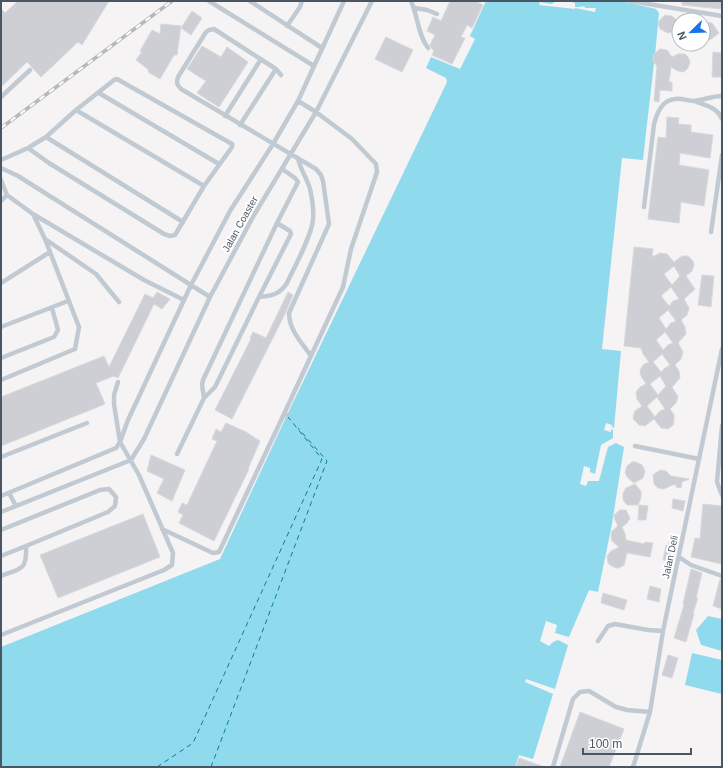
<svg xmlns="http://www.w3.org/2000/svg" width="723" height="768" font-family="Arial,sans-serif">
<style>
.water{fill:#90daee}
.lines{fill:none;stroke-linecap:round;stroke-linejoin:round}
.ferry{stroke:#0c7c9b;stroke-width:1;stroke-dasharray:5 4;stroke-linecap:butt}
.building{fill:#cdcfd5;stroke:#d7d9de;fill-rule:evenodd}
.lane{stroke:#c1cad2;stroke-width:4.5}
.rail-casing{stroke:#b5b8bd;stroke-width:3.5}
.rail{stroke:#fff;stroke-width:2;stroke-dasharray:6;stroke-linecap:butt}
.labels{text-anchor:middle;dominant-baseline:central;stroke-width:4;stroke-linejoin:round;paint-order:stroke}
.street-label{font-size:10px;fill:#4a5661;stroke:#fff}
</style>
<rect width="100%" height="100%" fill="#f5f3f3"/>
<path class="water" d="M486,1H557L551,4L540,2L539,5L575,9V8L595,12L596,8H585V7L581,6V7H575V3L569,1H621L656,9L659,13C655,62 648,111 643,160L622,158L602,349L621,351L614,428L612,427V425L606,423L604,430L611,432V429L613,430V438L601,445L595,474L590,472V468L584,466L580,484L586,486L588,481H599L608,447L616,443L624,447L612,524L598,592L589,590L569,637L555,633L557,625L546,621L540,641L549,646L553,642L558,640L568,645L555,689L526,679L525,682L553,694L533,759L519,755L515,767H1V647L220,559L287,415L447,82L446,78L426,68L431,57L460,69L475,39L470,36Z
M708,616L722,619V651L701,645L696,630Z
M692,653L722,660V694L685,685Z"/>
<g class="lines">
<path class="ferry" d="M157,767L193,743L322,459L288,417
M211,767L327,461L298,428"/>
</g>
<path class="building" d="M18,1H109L82,45L78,42L41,77L27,62L1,87V9L5,13Z
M450,1H475L483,5L472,28L467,25L461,37L465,38L452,64L432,55L434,51L432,49L430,45L435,35L427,31L433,17L441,21Z
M682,1H722V9L682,5Z
M192,11L202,18L191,35L181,28Z
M665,15L672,16L679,22V35L675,31L668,33L660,29L658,23L660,20Z
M703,22L712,23L719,33L710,40H703Z
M161,24L181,26L177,55H174L160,79L148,72L149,70L136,60L142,52L140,51L152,30L160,34Z
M386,37L413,50L402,72L375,59Z
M202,46L221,57L227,47L248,62L219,107L197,93L206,81L187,69Z
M660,49L667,50L672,57L678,54H685L688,57L690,62L688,68L684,72L678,71L671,67L669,82H672V91L660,90L659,102L654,101L657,66L653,61V57L654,54Z
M713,52L722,53V77H712Z
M667,117L679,118L678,124L691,125V132L713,135L710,158L680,153L679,165L709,170L704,206L681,202L679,223L648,219L658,137L666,138Z
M634,247L653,249L652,257L660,253L667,254L674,262L682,256H688L693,261L694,265L692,271L686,276L695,289L684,299L689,308L687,315L681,320L685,327L686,334L678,343L683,352L681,359L675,365L679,371L680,378L672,387L678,397L676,403L670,409L674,415V422L673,425L668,429L661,428L654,419L645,426L639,425L634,420L633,417L635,411L642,406L637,399L636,392L640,387L646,384L641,376L640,370L644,364L649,362L643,354L641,348L624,346ZM674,266L680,276L672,285L664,274ZM671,287L679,299L673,301L669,306L661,296ZM668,310L676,321L671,323L666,329L659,318ZM665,332L673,343L668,345L663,350L656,340ZM662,354L670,365L665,368L661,372L653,362ZM660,376L666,386L658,395L650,384ZM657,397L665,409L660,411L655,417L647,406Z
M702,275L714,276L711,307L698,305Z
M157,292L170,299L162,309L154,304L118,378L114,376L96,383L105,404L1,446V397L104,356L109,367L145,294L153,298Z
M288,292L293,295L285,314L232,419L215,410L251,339L250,338L253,332L266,338Z
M226,423L246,432L260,441L248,469H249L214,541L179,523L183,515L178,512L182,503L187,505L217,441L212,439L216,429L221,432Z
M151,455L185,470L172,501L157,493L164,479L147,471Z
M632,462H636L642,465L645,471L643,478L634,483L628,478L625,473L627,466Z
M660,470L666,471L671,476L689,479L682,482L681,488L676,487V484L670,486L664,489L658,488L654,484L653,475Z
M635,484L641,491V498L638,505H627L623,500V493L626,488Z
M673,499L685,501L683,511L672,508Z
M703,504L722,506V564L691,557L695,538L700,539Z
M639,505L648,506L646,520H638Z
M620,510H626L630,518L627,523L622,527L625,534L626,540L644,544L645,542L653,543L650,557L627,553L624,565L619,568H616L610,565L608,563L607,556L611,551L619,547L612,541L611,536L612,531L618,526L615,520L614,515Z
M143,514L160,557L58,598L40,555Z
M671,536L677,537L672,562L663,560L666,545L668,546Z
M691,569L702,573L696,598H698L693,613L694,614L686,642L674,638L684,605L683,604Z
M720,579L722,580V609L713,606Z
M650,586L661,589L659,602L647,599Z
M603,593L627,600L624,610L601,603Z
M668,655L678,658L672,678L662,675Z
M580,712L624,729L609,767H560Z
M519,758L542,766V767H516Z"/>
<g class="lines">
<path class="lane" d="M209,1L314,66
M250,1L322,48
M411,1C418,17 418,35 428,48
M630,1L722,16
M415,8L427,10L437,14
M287,26L300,7L302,1
M281,75L276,69L214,29L209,30L206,32L178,77C176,83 177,85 181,89L316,169L321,175L323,181L329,224L289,313C289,330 302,343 311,356
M99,93L219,164
M1,97L30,70
M694,101C705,105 717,107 722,119
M76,110L204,186
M225,116L261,59
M240,125L276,69
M46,137L183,222
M1,160L28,148L49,163L164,234L170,236L175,235L204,186L232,147V144L117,79L114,80L76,110L46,137L28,148
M1,168L18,176L210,297
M1,180L7,195L33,214L45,239L79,327L75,349L1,380
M1,201L7,195
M644,207L654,124C657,113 662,100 675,99C681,98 688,101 694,101C704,100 712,96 722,96
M33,214L144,280L184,300
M277,223L298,182L295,178L282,169
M711,232L722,155
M45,239L96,274L119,302
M1,283L50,252
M259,297L291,234L290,231L277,223L203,380L202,385L204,398L215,387L259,297C272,296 280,294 287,283C295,266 311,237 313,220C314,210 312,198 310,189C307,178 300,169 298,158
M1,327L68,301
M1,358L54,337L58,330L52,308
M284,414L343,287L351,249L377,172L376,164L352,139L316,112L298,101
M722,426L717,482L722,495
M635,446L699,459
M177,454L204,398
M1,457L87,423
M131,460L144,439L210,297L254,215L316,112L372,1
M9,493L16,506
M1,496L116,448L120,442L128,420L191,285L230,211L273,144L298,101L344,1
M1,512L131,460
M162,529L213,553L219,552L284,414L287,415
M1,530L100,490L109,489L116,497L115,506L108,512L26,546C27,570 22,568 1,576
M1,556L26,546
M679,557L691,565L722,576
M1,635L164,570L172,565L173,553L139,475L120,442L114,404V395L118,382
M598,641L608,626L615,624L648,630L663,631
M553,767L573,699L580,692L589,691L616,707L627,710L650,712
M633,767L650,712L663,631L722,349"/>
<defs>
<path id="rail" d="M1,128L172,1"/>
</defs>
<use href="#rail" class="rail-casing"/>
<use href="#rail" class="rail"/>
</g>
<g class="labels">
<g class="street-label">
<text transform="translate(240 224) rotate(-61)">Jalan Coaster</text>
<text transform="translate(670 557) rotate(-78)">Jalan Deli</text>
</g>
</g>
<rect width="723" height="768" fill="none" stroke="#4a5661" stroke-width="4"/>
<g transform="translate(691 32) rotate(247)"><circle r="19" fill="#ffffff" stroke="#b7bbc0"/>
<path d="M0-3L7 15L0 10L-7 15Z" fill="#1a73e8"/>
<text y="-6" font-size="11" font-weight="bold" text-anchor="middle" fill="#4a5661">N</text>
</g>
<path d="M583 748v6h108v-6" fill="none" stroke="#4a5661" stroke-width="2"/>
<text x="589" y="748" font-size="12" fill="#4a5661" stroke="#ffffff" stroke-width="3" paint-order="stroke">100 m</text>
</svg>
